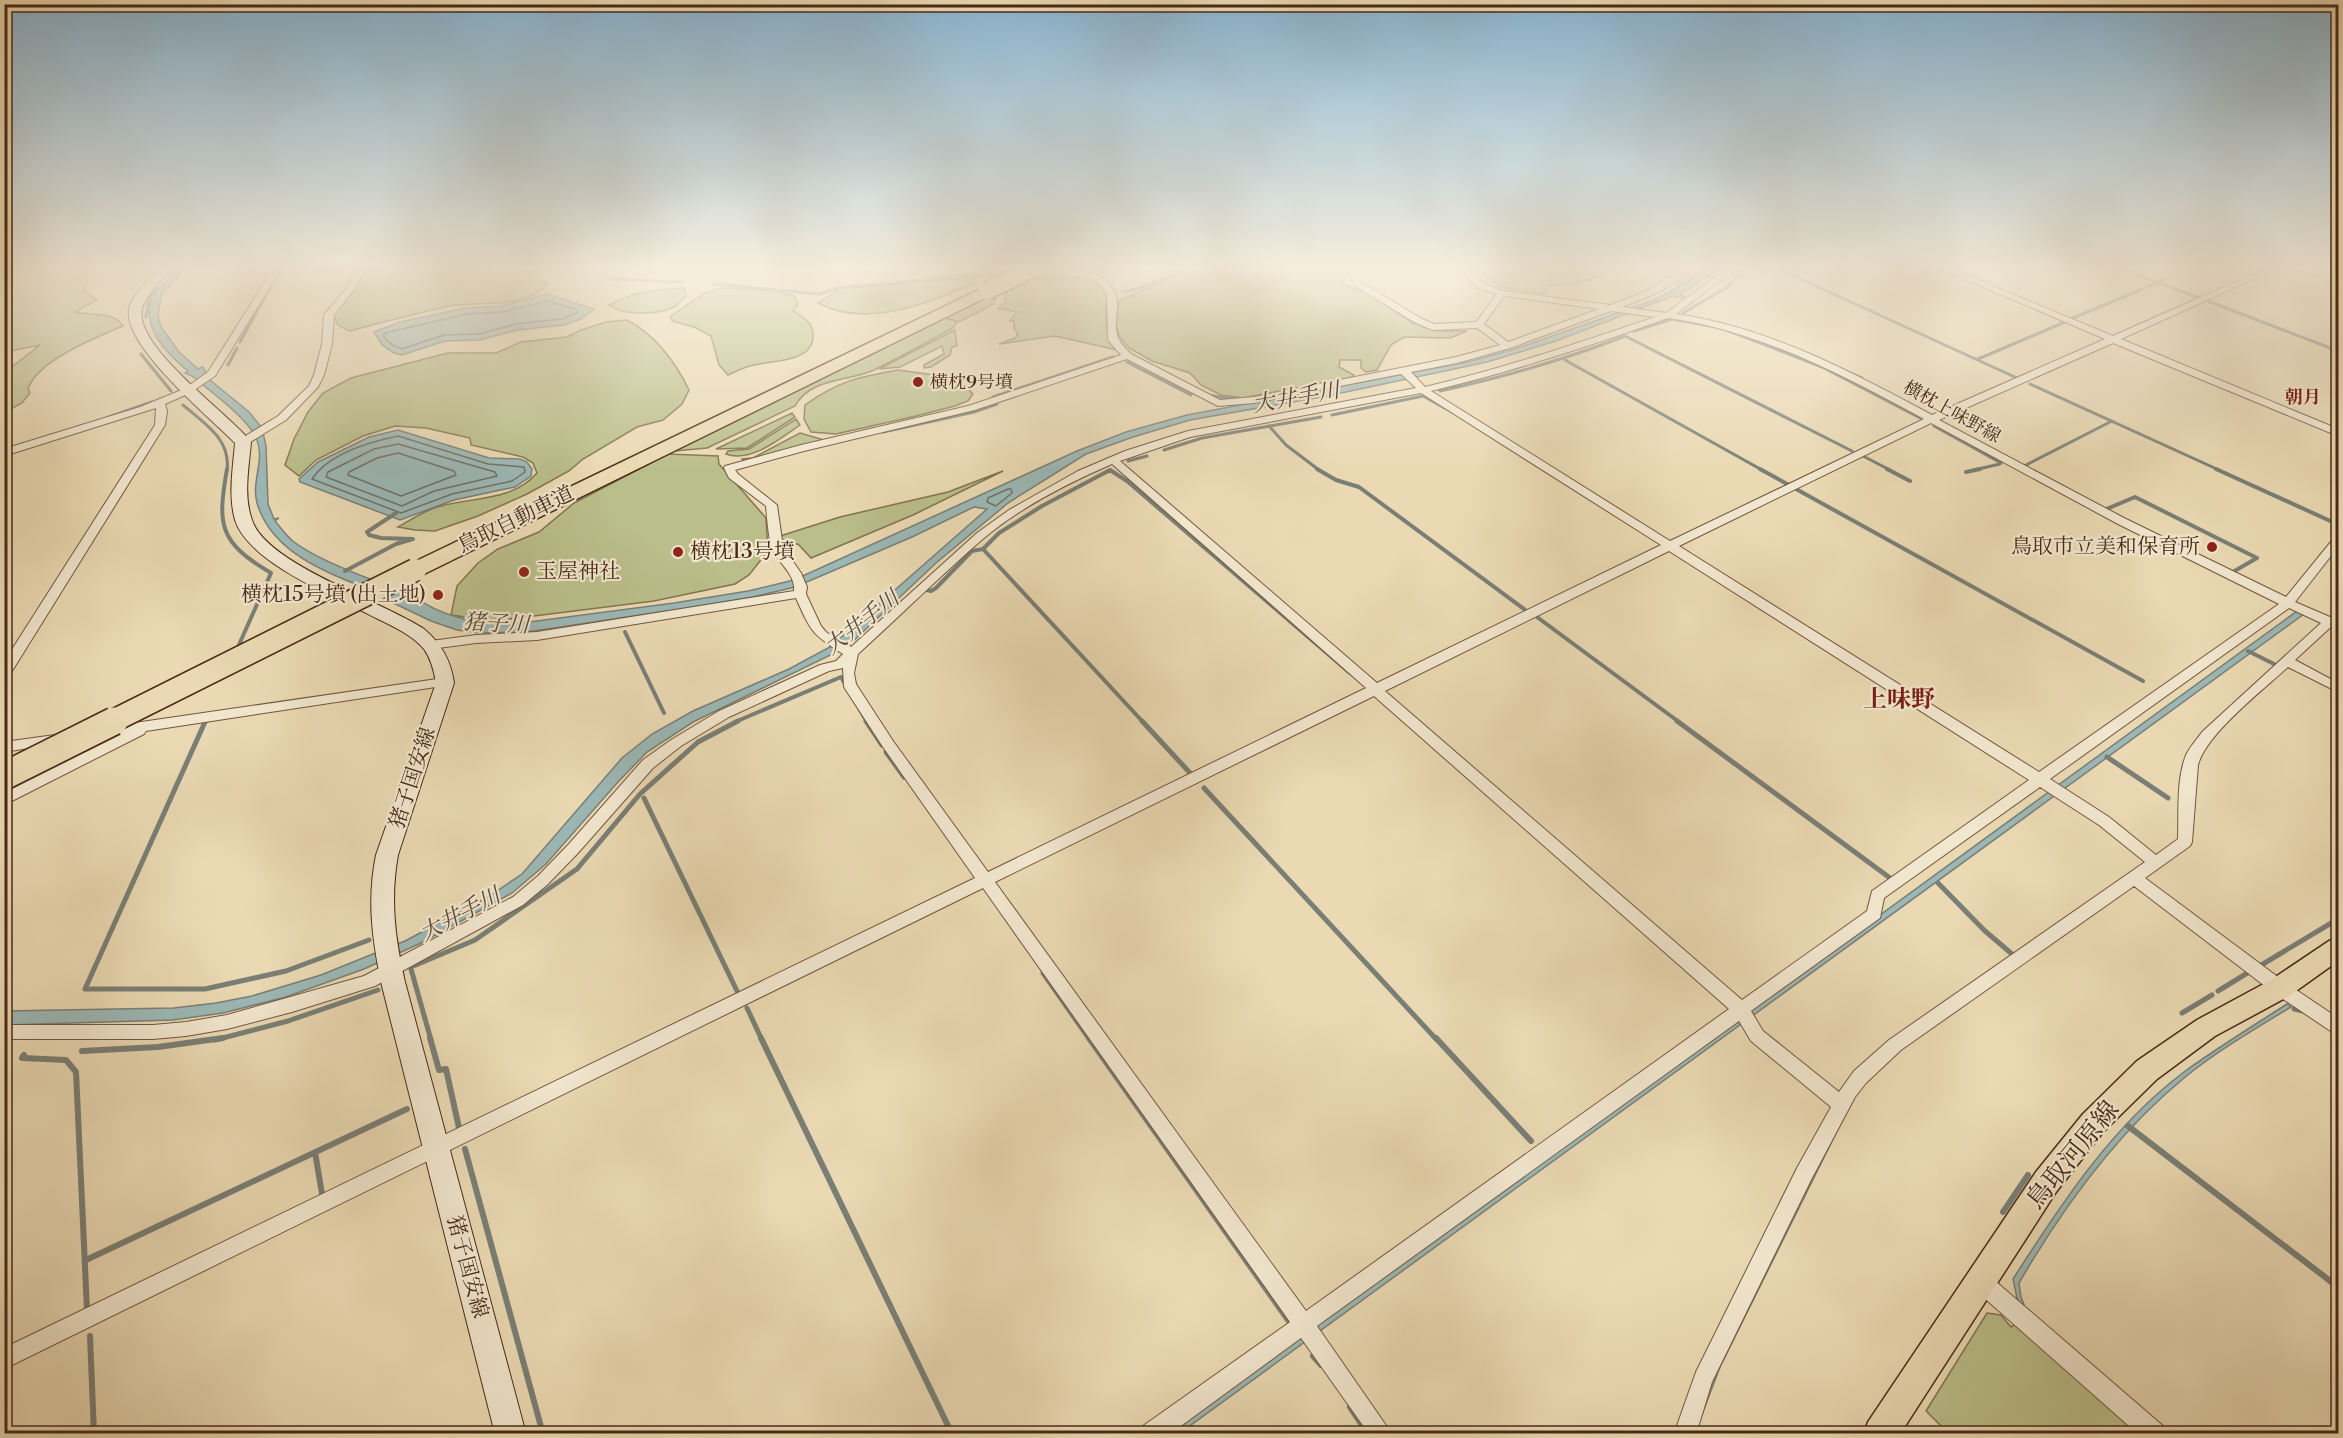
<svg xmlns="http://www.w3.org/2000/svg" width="2343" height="1438" font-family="'Libre Bodoni','Noto Serif JP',serif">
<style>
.green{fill:#babe8a;stroke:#827450;stroke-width:1.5}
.water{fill:#9bb8b6;stroke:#7a7f76;stroke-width:1.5}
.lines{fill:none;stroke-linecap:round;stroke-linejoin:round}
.shore{stroke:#727166;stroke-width:1.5}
.stream-far3{stroke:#7a7f76;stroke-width:3}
.stream-far2{stroke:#7a7f76;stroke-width:4}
.stream-far1{stroke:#7a7f76;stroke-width:5}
.stream{stroke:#7a7f76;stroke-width:6}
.minor-casing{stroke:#71563d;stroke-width:2}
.secondary-casing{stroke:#492a16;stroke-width:2}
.primary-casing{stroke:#492a16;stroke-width:3}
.motorway-casing{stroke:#492a16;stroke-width:3}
.minor{fill:#f1e6ce;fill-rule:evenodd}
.secondary{fill:#f1e6ce;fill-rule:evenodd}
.primary{fill:#ead9b3;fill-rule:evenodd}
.motorway{fill:#ead9b3;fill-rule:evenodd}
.motorway-bridge-far2-casing{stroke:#492a16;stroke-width:20;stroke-linecap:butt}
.motorway-bridge-far1-casing{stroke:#492a16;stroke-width:25;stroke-linecap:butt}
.motorway-bridge-casing{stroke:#492a16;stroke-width:30;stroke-linecap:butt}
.motorway-bridge-far2{stroke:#ead9b3;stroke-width:17}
.motorway-bridge-far1{stroke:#ead9b3;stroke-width:22}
.motorway-bridge{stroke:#ead9b3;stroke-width:27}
.poi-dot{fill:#8f2418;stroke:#f1e6ce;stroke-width:2}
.labels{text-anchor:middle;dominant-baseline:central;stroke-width:4.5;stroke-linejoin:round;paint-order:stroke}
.far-poi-label{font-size:18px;fill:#492a16;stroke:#f1e6ce;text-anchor:start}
.far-neighbourhood-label{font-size:18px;font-weight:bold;fill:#7a1f14;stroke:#f1e6ce}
.far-street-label{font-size:18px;fill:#492a16;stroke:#f1e6ce}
.street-label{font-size:21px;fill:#492a16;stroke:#f1e6ce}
.poi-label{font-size:21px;fill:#492a16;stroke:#f1e6ce;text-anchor:end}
.water-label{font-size:22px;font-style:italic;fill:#594636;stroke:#f1e6ce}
.quarter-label{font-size:24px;font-weight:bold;fill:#7a1f14;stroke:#f1e6ce}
.near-street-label{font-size:26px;fill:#492a16;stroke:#f1e6ce}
</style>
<rect width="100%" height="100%" fill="#ead9b3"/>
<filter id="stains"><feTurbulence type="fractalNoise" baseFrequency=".00333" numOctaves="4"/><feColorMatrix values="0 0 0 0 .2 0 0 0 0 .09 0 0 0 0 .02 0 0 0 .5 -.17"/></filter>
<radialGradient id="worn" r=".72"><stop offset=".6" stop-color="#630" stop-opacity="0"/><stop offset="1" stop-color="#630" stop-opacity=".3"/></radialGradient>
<path class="green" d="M5,269H94L88,272L85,291L97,300L75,312C91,316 114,311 123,326C94,338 36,362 28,389L30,393L22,403L5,412V372L40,345L5,352Z
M366,269H514L536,273L548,285C522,309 481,301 449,306C416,313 382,323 349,331L338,325L333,315L352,294Z
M1190,269H1340L1346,276L1341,283L1372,296L1411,322L1423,327L1438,331H1467L1450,338L1404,337L1391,345L1377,370L1366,372L1361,368V360H1340L1339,367L1354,375L1350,378L1243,398L1221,395L1201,385L1190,373L1152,361L1129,348L1119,336L1116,324L1119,301Z
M1479,269H1608L1610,271C1590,282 1571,285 1549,285L1544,294L1500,287Z
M980,277L976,282C931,303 865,329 818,303L842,288Z
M1083,278L1096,282L1107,293C1107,312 1102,335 1117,350L1055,336L999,344L1015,338L1018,334L1014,329V321H1010L1017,312L998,308L1006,302L1005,299L1009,285L1022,279Z
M685,288L686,296C683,299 679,304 676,306C661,315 622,316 609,305C633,291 657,290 685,288Z
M722,288L770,290L794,296L798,304L793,311C803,317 813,322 813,335C814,364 768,360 750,366C742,368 735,372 728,375L719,365L711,336L694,327L672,321L671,316L705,293Z
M992,294L995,298L994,304L959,322L946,317Z
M944,318L957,322L953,328C927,342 901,357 874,370C848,382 811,377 795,406L707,448L675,451L672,449Z
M627,320C655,335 675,361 689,390L682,404L663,420L637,427L583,459L569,471L527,494L478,516L435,531L415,530L398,527C411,520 426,509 441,506C474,497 513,501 537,473L533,463L523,457L471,445L470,438L426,428L395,426L363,436L316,460L299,476L285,465L294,439L308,412L323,393L351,378L448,353H496L521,342L567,337L581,330L606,322Z
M955,330L957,346L952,347L950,355L931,367L924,368V365L944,354L942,346L900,367L879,369Z
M898,370C923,374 957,374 973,394L968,401L955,406L916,416L836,434L811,432L804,419L805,405C838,381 859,377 898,370Z
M792,413L795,417L747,448L716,449Z
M796,419L800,425C781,438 751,463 726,454L728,451L749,449Z
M800,433L824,440L743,462L742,459L753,458Z
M668,454L718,456L719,464L766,518L768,551L749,575L735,584L654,601L495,621L451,615L457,586L478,563L498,549L539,532L574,503Z
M1003,471L913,515L811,558L798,544L783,546L780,536L840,517L948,492Z
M1987,1313L2001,1315L2011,1327L2019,1322L2137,1425L2129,1434L1948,1433L1926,1411Z"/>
<path class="water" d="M176,269H183L175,281L162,292L158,316L161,327L179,352L198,369L203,367L210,380L249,412L262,428L266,446L268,504L274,519L279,518L275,521C281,528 286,536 294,542C321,562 365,576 396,590L404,588C431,614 471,623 507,625L674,603L748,591L794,580L1077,451L1126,432L1187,415L1468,362L1504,352L1501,349L1508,351L1535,342L1657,299L1707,269H1718L1680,294L1685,297L1683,298L1673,296L1556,341L1487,362L1327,396L1190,420L1133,437L1086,454L1008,503L936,563L847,647L693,722L647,752L617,783L546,864L512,893L421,943L364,969L286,997L223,1013L173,1020L5,1025L4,1011L174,1008L216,1003L252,996L321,975L405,941L488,897L522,874L622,758L652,734L693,711L789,669L830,647L987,509L974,507L912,537L795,587L753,597L687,608L527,632L481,633L457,630L431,621L387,600V596C339,577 273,558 257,503C251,482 265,460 257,440C249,419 210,391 192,376L185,373L188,371C166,353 141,328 152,297L150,293L164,285Z
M547,294L594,309L581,319L564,325L518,330L479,340L445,341L402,355L394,353L382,345L374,332L400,322L466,308L502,306Z
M398,430L489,458L520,459L527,462L532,469L531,476L515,487L454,500L400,520L300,482L299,479L318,462L369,437Z
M2297,611L2304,614L1180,1433L1168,1434Z
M2287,1004L2291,1007C2255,1029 2217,1051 2184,1078C2116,1134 2063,1207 2019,1283L2021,1297L2025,1307L2171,1433H2166L2022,1308L2017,1298L2013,1279C2061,1204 2112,1126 2184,1072C2217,1048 2253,1026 2287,1004Z
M1844,1117L1720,1367L1695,1433L1703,1398L1779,1242Z"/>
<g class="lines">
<path class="shore" d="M547,301L576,309L577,313L562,319L516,324L479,334L444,335L402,349L392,345L383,336L385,333L467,314L502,312Z
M398,436L488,464L524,467L525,472L512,481L452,494L401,513L312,479C329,453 369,442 398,436Z
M398,444L495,472L497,476L434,491L402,506L326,477L328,472L374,449Z
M398,453L454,471L456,475L401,496L348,475L349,472L377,458Z
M1008,489H1011L1012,493L996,506L987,502L988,498Z"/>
<path class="stream-far3" d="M543,269H566
M590,269L610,279L681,282
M1779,269L2017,378
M1940,269L1959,277
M2122,269L2199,298
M715,284L819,294L843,287L893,284L951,276L1004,275
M1122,292L1137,289L1187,269
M2208,301L2338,351
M1683,313L1726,288L1745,269
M146,317L150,295L156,291
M2071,319L2190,269
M1634,331L1672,319L1710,326
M1729,331L1822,367L1922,419
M2113,336L2188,303
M240,342L280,269
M141,354L171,391
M1978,359L2065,322
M1565,360L1762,470
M1127,362L1191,395
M228,365L237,348
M1842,369L1862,378
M2030,384L2219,470
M1440,391C1504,377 1564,360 1625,336L1852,451
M1207,395L1240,400
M993,397L1113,357
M183,405C204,423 231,439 227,470
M1332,415L1423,396L1452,412
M109,417L152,402
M1269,426L1286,445L1319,470
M1934,426L2001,463
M883,432L974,412L997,404
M1164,450L1202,438L1321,417
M1863,456L1890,470
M1128,461L1147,456
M2024,466L2112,421
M1974,470L2000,464"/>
<path class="stream-far2" d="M227,469C217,526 219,542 271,573L238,647
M1317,469L1336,480L1359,487L1528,612
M1760,469L1789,485
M1887,469L1910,481
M2216,469L2337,524
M1966,472L1980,469
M1796,489L2143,681
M2104,510L2135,497L2257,558L2231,573L2234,574
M983,549L1143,722
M345,571L396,544L413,539L381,538L369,535L367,532L396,513
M927,590L931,591L936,588L972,551L983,549L999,533L1042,506L1110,470L1127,481L1350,673
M1537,617L1679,722
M625,632L664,713
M2248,651L2276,665
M735,722L841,677L867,722"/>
<path class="stream-far1" d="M866,721L882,745
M1142,721L1191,774
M1677,721L1890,878
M205,722L85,989H205L286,971L369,940
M886,752L904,777
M2107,757L2168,798
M1204,788L1437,1040
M644,798L737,991
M1938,883L1985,931L2012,954
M411,967L475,940L577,869L640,794L698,742L738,721
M2258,967L2338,919
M411,969L431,1040
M1043,973L1090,1040
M2218,991L2249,972
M747,1008L762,1040
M2294,1009L2303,1011
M2182,1013L2212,995
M215,1040L288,1021L378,990"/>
<path class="stream" d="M430,1038L439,1070L446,1069L459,1128
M761,1038L952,1434
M1089,1038L1288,1320
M1436,1038L1531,1141
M82,1051L158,1047L223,1038
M24,1055L22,1058L66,1060L76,1072L87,1310
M2128,1126L2338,1287
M465,1149L543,1434
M315,1152L323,1200
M2003,1212L2028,1175
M86,1260L407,1109
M90,1336L94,1434
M1313,1356L1321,1365
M1350,1407L1368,1434"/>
<defs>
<path id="minor" d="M273,269H281L215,376L190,393L165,404L167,411L165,425L9,676L4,677V662L155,425L156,408L4,456V449L140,407L184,389L208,372Z
M357,269H365L356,287L334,315L332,344L324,375L318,387L286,420L247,444H239V440L278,416L309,386L314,375L322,344L324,315L348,286Z
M1003,269H1011V271C1044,272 1120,256 1117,309C1115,331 1114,338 1131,354L1220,400L1254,397L1456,357L1500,345L1477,328L1433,330L1416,323L1355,286L1346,269H1354L1361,282L1422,319L1434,324L1476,322L1497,294L1479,288L1458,269H1467L1485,284L1503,291L1610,305L1640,294L1664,281L1659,280L1652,269H1660L1665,276L1670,278L1683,269H1692C1674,287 1646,298 1622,307L1666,313L1727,269H1736L1676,314C1768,327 1852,372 1932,415L2105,339L1941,269H1952L2113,336L2265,269H2276L2121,339L2338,429V436L2113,343L1939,420L2126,519L2286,597L2334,538L2338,537V547L2295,602L2330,617L2338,615V623L2333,625L2295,660L2338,683V692L2288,667C2263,690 2206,734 2198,765L2192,842L2190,846L2145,878L2286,983L2338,1018V1034L2332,1032L2274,993L2134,886L1901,1050L1866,1083L1855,1097L1811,1180L1712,1382L1696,1434H1674L1696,1372L1797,1168L1831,1107L1751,1041L1739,1021L1317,1326L1392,1434H1369L1301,1338L1170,1434H1141L1143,1426L1290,1322L983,888L4,1369V1348L975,878L883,747L844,687L843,668L829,671L729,717L681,746L653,768L578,853L548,884L523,905L375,986L292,1012L227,1029L186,1036L153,1039H4V1025H153L186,1022L227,1015L364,976L513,897L538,876L568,845L643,760L671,740L719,711L820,665L836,661L843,654C812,634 811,632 796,598L537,640L476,643L431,649L425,645L431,641L476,635L537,632L794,591C796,573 775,561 771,545C768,532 767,519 766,506L729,478L724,468L725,466L801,445L968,406L1121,355L1108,340L1107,293L1097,281L1068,275L1009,277L1003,275ZM1504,296L1599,309L1508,342L1484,324ZM1611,311L1655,317C1578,343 1505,368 1425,387L1411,372L1457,363L1510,348ZM1668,318C1760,331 1843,375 1924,419L1670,541L1431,391C1512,372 1589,346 1668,318ZM1127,359L1218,406L1254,403L1401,374L1416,388L1188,431L1125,451L1078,471L1009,510L977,533L851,647L826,632L821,626L806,594L807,587L801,573L783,547L777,505L738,474L735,470L804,451L975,410ZM1421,393L1661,545L1377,683L1120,461L1190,437ZM1931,423L2118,524L2279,604L2039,772L1679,546ZM1112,464L1366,688L988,872L893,741L856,684L854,673L858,654C900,616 941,575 984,538C1021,507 1068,483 1112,464ZM1669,551L2029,780L1872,891L1867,911L1742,1000L1385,691ZM2289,608L2321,623L2202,732C2197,739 2190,747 2186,755C2176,780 2179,813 2178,839L2156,855L2109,817L2050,779ZM1374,696L1729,1009L1306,1311L995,882ZM2040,787L2099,825L2145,862L1889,1040L1854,1071L1839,1092L1763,1031L1751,1011L1880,918L1884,898Z
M2297,269H2309L2338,279V284Z
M444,678L451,682L449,685L146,731L144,734L4,805V793L120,735H102L100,732L102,729L107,727Z
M62,734L69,739L67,742L4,752V742Z
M1980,1271L1987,1274L2163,1426L2165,1434H2138L1973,1288L1970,1281L1973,1274Z"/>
<path id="secondary" d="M158,269H170C162,280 148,293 143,306C128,343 230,414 251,442C249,467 243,495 252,520C266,564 384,602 424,629C442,644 451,661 454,683L398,855C390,899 395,938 405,982L526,1434H495L381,982C372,938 367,899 376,855L436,683C434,671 431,659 424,649C412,635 394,627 378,619C339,598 249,564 235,520C228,495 233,468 235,443C212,419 116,341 130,305C135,293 149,280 158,269Z"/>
<path id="primary" d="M2338,938V961L2289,996L2215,1036L2157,1079L2103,1132L2056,1192L1900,1434H1864L1868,1422L2036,1172L2083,1114L2137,1061L2197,1020L2271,980L2329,941Z"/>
<path id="motorway" d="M987,286L993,288L995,291L993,294L422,575L415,576L408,575L404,570L408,565Z"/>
</defs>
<use href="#minor" class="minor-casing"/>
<use href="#secondary" class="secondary-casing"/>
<use href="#primary" class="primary-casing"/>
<use href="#motorway" class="motorway-casing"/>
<use href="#minor" class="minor"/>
<use href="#secondary" class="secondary"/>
<use href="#primary" class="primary"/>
<use href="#motorway" class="motorway"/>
<defs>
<path id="motorway-bridge-far2" d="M987,291L1031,269"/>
<path id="motorway-bridge-far1" d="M111,722L415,570"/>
<path id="motorway-bridge" d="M4,776L114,721"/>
</defs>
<use href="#motorway-bridge-far2" class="motorway-bridge-far2-casing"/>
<use href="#motorway-bridge-far1" class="motorway-bridge-far1-casing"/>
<use href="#motorway-bridge" class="motorway-bridge-casing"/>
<use href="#motorway-bridge-far2" class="motorway-bridge-far2"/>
<use href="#motorway-bridge-far1" class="motorway-bridge-far1"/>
<use href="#motorway-bridge" class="motorway-bridge"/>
</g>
<linearGradient id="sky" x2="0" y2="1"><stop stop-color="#89b6d4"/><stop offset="0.57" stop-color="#f6eedd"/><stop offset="1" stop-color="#f6eedd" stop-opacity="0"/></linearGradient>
<rect width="2343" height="470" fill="url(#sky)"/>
<g class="poi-dot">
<circle cx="918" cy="382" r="6"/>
<circle cx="2212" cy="547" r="6"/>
<circle cx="678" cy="552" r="6"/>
<circle cx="524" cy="572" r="6"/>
<circle cx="438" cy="595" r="6"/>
</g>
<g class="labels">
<g class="far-poi-label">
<text x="930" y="382">横枕9号墳</text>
</g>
<g class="far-neighbourhood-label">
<text x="2303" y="397">朝月</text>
</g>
<g class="far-street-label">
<text transform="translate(1952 412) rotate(29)">横枕上味野線</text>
</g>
<g class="street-label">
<text transform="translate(516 520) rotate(-26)">鳥取自動車道</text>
<text transform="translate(413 778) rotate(-72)">猪子国安線</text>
<text transform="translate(467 1267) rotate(75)">猪子国安線</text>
</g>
<g class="poi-label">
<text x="2200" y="547">鳥取市立美和保育所</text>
<text x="690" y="552" text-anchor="start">横枕13号墳</text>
<text x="536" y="572" text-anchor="start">玉屋神社</text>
<text x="426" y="595">横枕15号墳 (出土地)</text>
</g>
<g class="water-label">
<text transform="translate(1296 398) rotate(-10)">大井手川</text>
<text transform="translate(862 623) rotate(-38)">大井手川</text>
<text transform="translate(496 624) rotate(3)">猪子川</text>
<text transform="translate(460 915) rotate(-28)">大井手川</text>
</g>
<g class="quarter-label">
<text x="1899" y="700">上味野</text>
</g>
<g class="near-street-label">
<text transform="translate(2073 1155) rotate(-51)">鳥取河原線</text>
</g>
</g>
<rect width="2343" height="1438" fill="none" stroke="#ead9b3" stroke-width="24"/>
<rect x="6" y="6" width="2331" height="1426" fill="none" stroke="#492a16" stroke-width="3"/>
<rect x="12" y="12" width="2319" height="1414" fill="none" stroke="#492a16" stroke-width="1.5"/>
<rect width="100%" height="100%" filter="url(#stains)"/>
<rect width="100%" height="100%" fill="url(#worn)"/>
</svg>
